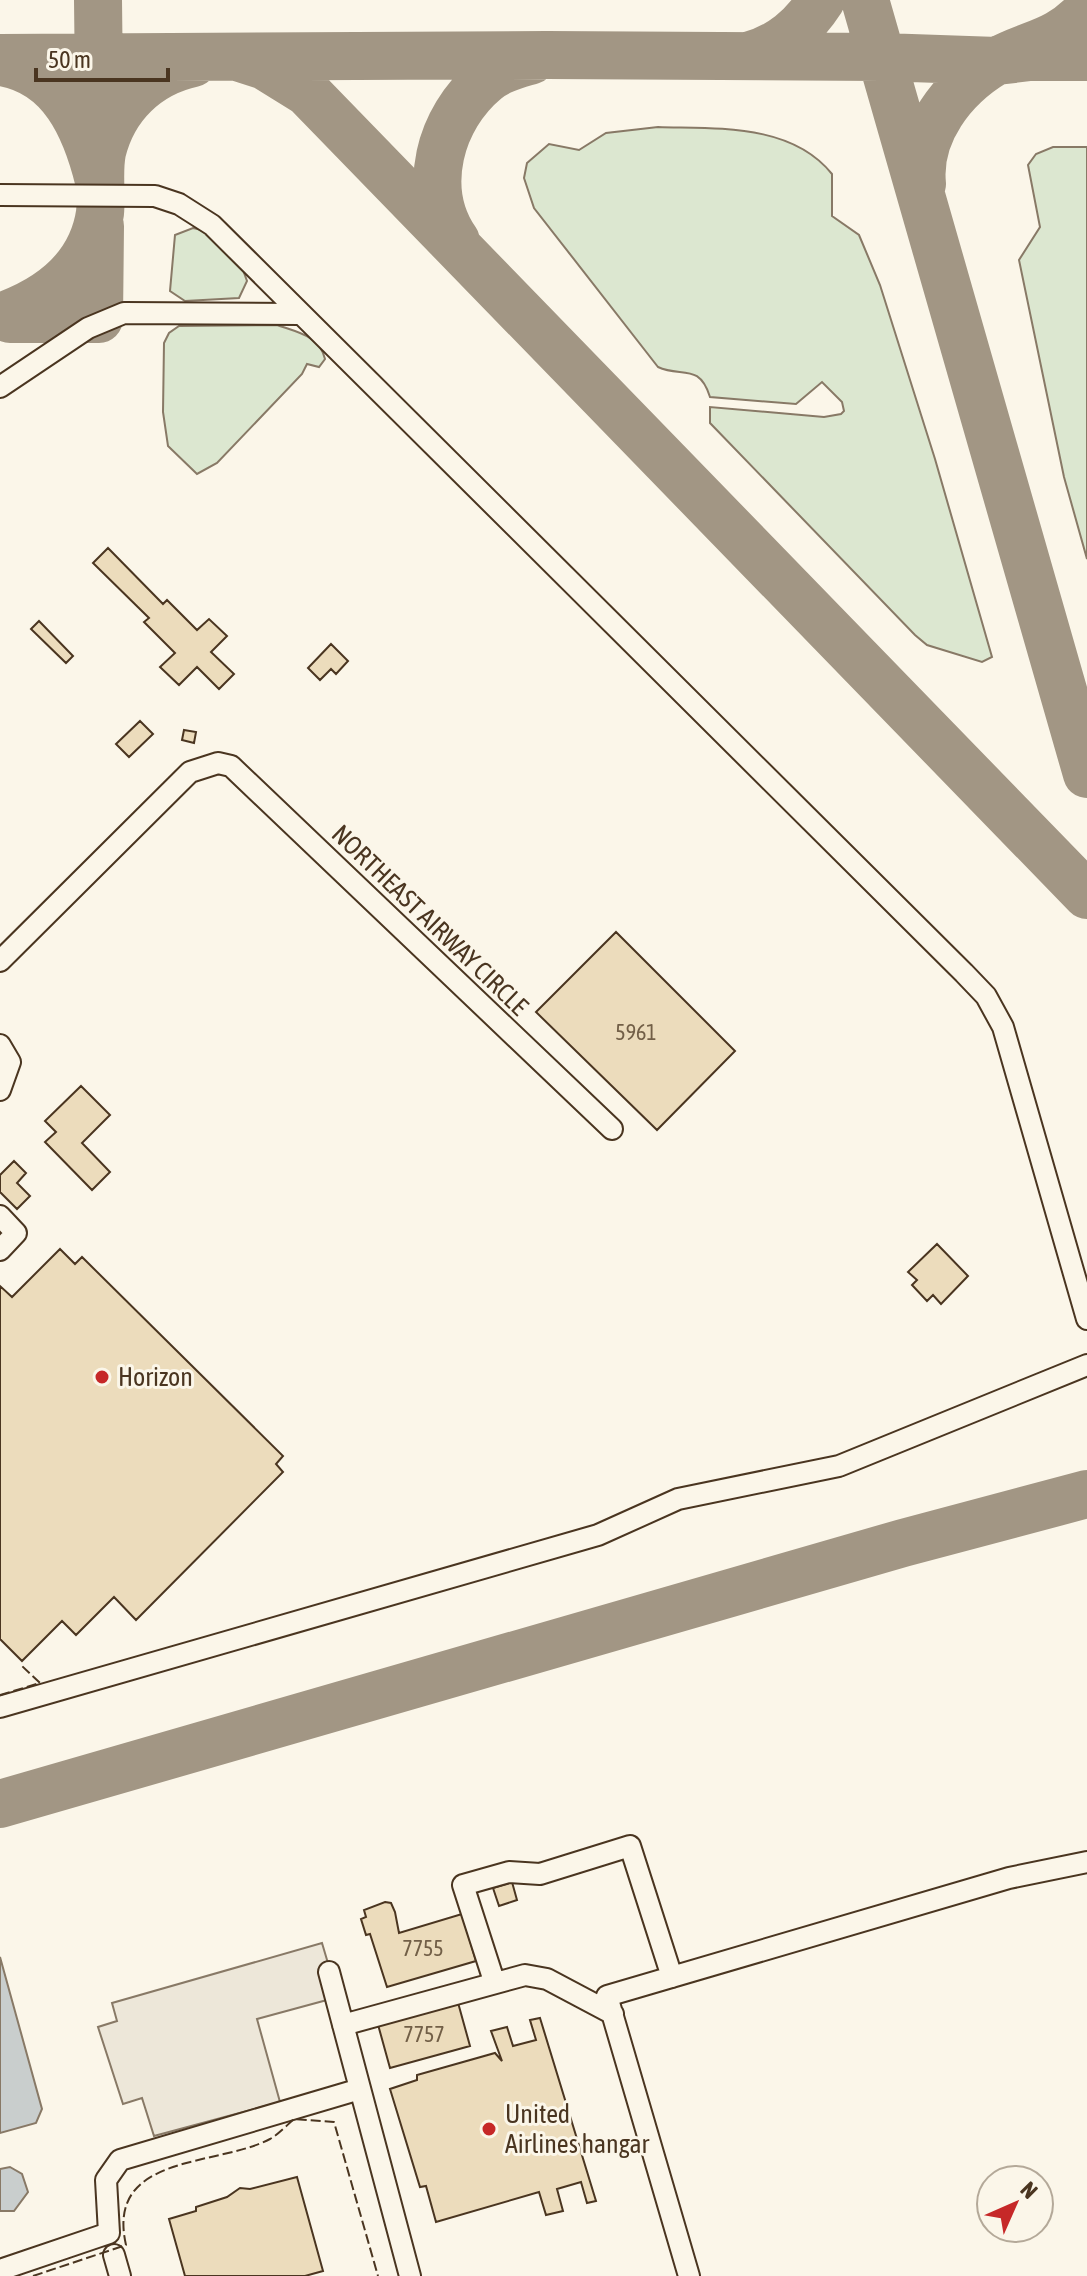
<svg xmlns="http://www.w3.org/2000/svg" width="1087" height="2276" font-family="'Asap Condensed',sans-serif">
<style>
.green{fill:#dce7d0;stroke:#887966;stroke-width:2}
.parking{fill:#ede7d9;stroke:#887966;stroke-width:2}
.water{fill:#c9cecd;stroke:#887966;stroke-width:2}
.lines{fill:none;stroke-linecap:round;stroke-linejoin:round}
.taxiway{stroke:#a29684;stroke-width:48}
.building{fill:#ecdcbc;stroke:#4a3520;stroke-width:2}
.minor-casing{stroke:#4a3520;stroke-width:24}
.minor{stroke:#fbf6e9;stroke-width:20}
.fence{stroke:#4a3520;stroke-width:2;stroke-dasharray:10 4;stroke-linecap:butt}
.poi-dot{fill:#c62828;stroke:#fbf6e9;stroke-width:3}
.labels{text-anchor:middle;dominant-baseline:central;stroke-width:6;stroke-linejoin:round;paint-order:stroke}
.number-label{font-size:22px;fill:#725f47}
.street-label{font-size:26px;fill:#4a3520;stroke:#fbf6e9}
.poi-label{font-size:26px;fill:#4a3520;stroke:#fbf6e9;text-anchor:start}
</style>
<rect width="100%" height="100%" fill="#fbf6e9"/>
<path class="green" d="M658,127C717,129 791,123 832,174V216L859,235L880,285L935,459L992,657L982,662L927,645L915,635L710,423V407L824,417L841,414L844,411L842,402L822,382L796,404L710,397C699,362 681,378 658,367L534,208L524,178L527,163L549,144L579,150L606,133Z
M1053,147H1087V559L1064,477L1019,260L1040,227L1028,165L1036,154Z
M193,228L202,230L243,270L247,281L239,298L185,301L170,291L175,235Z
M277,325C297,332 320,336 325,359L319,367L307,364L302,374L217,463L197,474L168,446L163,412L164,343L169,333L179,326Z"/>
<path class="parking" d="M322,1943L338,1997L257,2019L280,2102L154,2136L142,2098L123,2104L98,2027L117,2021L112,2003Z"/>
<path class="water" d="M0,1957L42,2109L36,2123L0,2133Z
M10,2167L22,2174L28,2192L14,2211H0V2169Z"/>
<g class="lines">
<path class="taxiway" d="M98,0L99,87
M865,0L1087,774
M748,56C781,47 803,28 821,0
M0,58L547,55L882,57L997,61L1030,57H1087
M240,58L265,66L307,92L1087,895
M0,62C62,71 86,128 99,181
M922,184C917,133 953,87 995,62C1031,42 1055,45 1087,11
M456,241C420,189 440,118 486,80C499,69 516,65 532,60
M0,317C49,300 92,268 100,213C102,193 98,172 102,152C113,106 147,73 193,63
M10,319H99L100,226
M0,1804L903,1543L1087,1494"/>
</g>
<path class="building" d="M108,548L163,604L167,600L197,630L209,619L227,636L211,652L234,674L219,689L197,667L179,685L160,667L175,653L144,622L149,618L93,563Z
M39,621L73,656L66,663L31,629Z
M331,644L348,661L336,674L331,669L320,680L308,668Z
M140,721L153,734L129,757L116,744Z
M184,730L196,732L194,743L182,740Z
M616,932L735,1051L657,1130L536,1012Z
M81,1086L110,1115L82,1143L110,1172L92,1190L45,1142L56,1132L45,1121Z
M14,1161L26,1173L17,1183L30,1196L17,1209L0,1192V1175Z
M937,1244L968,1276L941,1304L933,1295L927,1301L912,1285L917,1280L908,1272Z
M60,1249L75,1264L82,1257L283,1456L276,1464L283,1472L136,1620L114,1597L76,1635L62,1621L22,1661L0,1639V1286L12,1297Z
M512,1882L517,1900L499,1906L493,1888Z
M385,1902L391,1903L395,1912L399,1933L462,1914L476,1961L387,1987L370,1934L366,1935L361,1919L366,1917L364,1910Z
M457,1999L470,2046L390,2068L377,2021Z
M540,2018L596,2201L587,2203L581,2182L557,2189L563,2211L546,2215L539,2192L436,2222L426,2186L420,2187L390,2089L417,2080V2075L495,2053L502,2061L491,2031L507,2027L513,2046L536,2040L530,2020Z
M297,2177L323,2271L305,2276H185L169,2219L196,2211V2207L227,2197L240,2188L250,2189Z"/>
<g class="lines">
<defs>
<path id="minor" d="M0,195L155,196L179,204L212,225L964,973L986,996L1003,1027L1087,1319
M0,387L88,328L124,313L301,314
M0,961L190,772L218,763L231,766L612,1129
M0,1045L10,1062L0,1090
M0,1216L16,1233L0,1250
M0,1707L598,1535L678,1499L839,1466L1087,1365
M329,1972L410,2276
M494,1981L463,1885L509,1872L540,1874L630,1846L672,1977
M343,2025L525,1975L547,1979L613,2014
M114,2255L120,2276
M0,2270L109,2233L106,2180L120,2160L360,2089
M689,2276L607,1996L1009,1878L1087,1862"/>
</defs>
<use href="#minor" class="minor-casing"/>
<use href="#minor" class="minor"/>
<path class="fence" d="M0,1695L40,1683L22,1666
M33,2276L126,2245C105,2153 217,2167 270,2139C279,2134 287,2125 294,2119L334,2122L378,2276"/>
</g>
<g class="poi-dot">
<circle cx="102" cy="1377" r="8"/>
<circle cx="489" cy="2129" r="8"/>
</g>
<g class="labels">
<g class="number-label">
<text x="636" y="1032">5961</text>
<text x="423" y="1948">7755</text>
<text x="424" y="2034">7757</text>
</g>
<g class="street-label">
<text transform="translate(430 920) rotate(44)">NORTHEAST AIRWAY CIRCLE</text>
</g>
<g class="poi-label">
<text x="118" y="1377">Horizon</text>
<text x="505" y="2114">United<tspan x="505" dy="30">Airlines hangar</tspan></text>
</g>
</g>
<g transform="translate(1015 2204) rotate(45)"><circle r="38" fill="#fbf6e9" stroke="#b4a999" stroke-width="2"/>
<path d="M0-6L14 30L0 20L-14 30Z" fill="#c62828"/>
<text y="-12" font-size="22" font-weight="bold" text-anchor="middle" fill="#4a3520">N</text>
</g>
<path d="M36 68v12h132v-12" fill="none" stroke="#4a3520" stroke-width="4"/>
<text x="48" y="68" font-size="24" fill="#4a3520" stroke="#fbf6e9" stroke-width="6" paint-order="stroke">50 m</text>
</svg>
